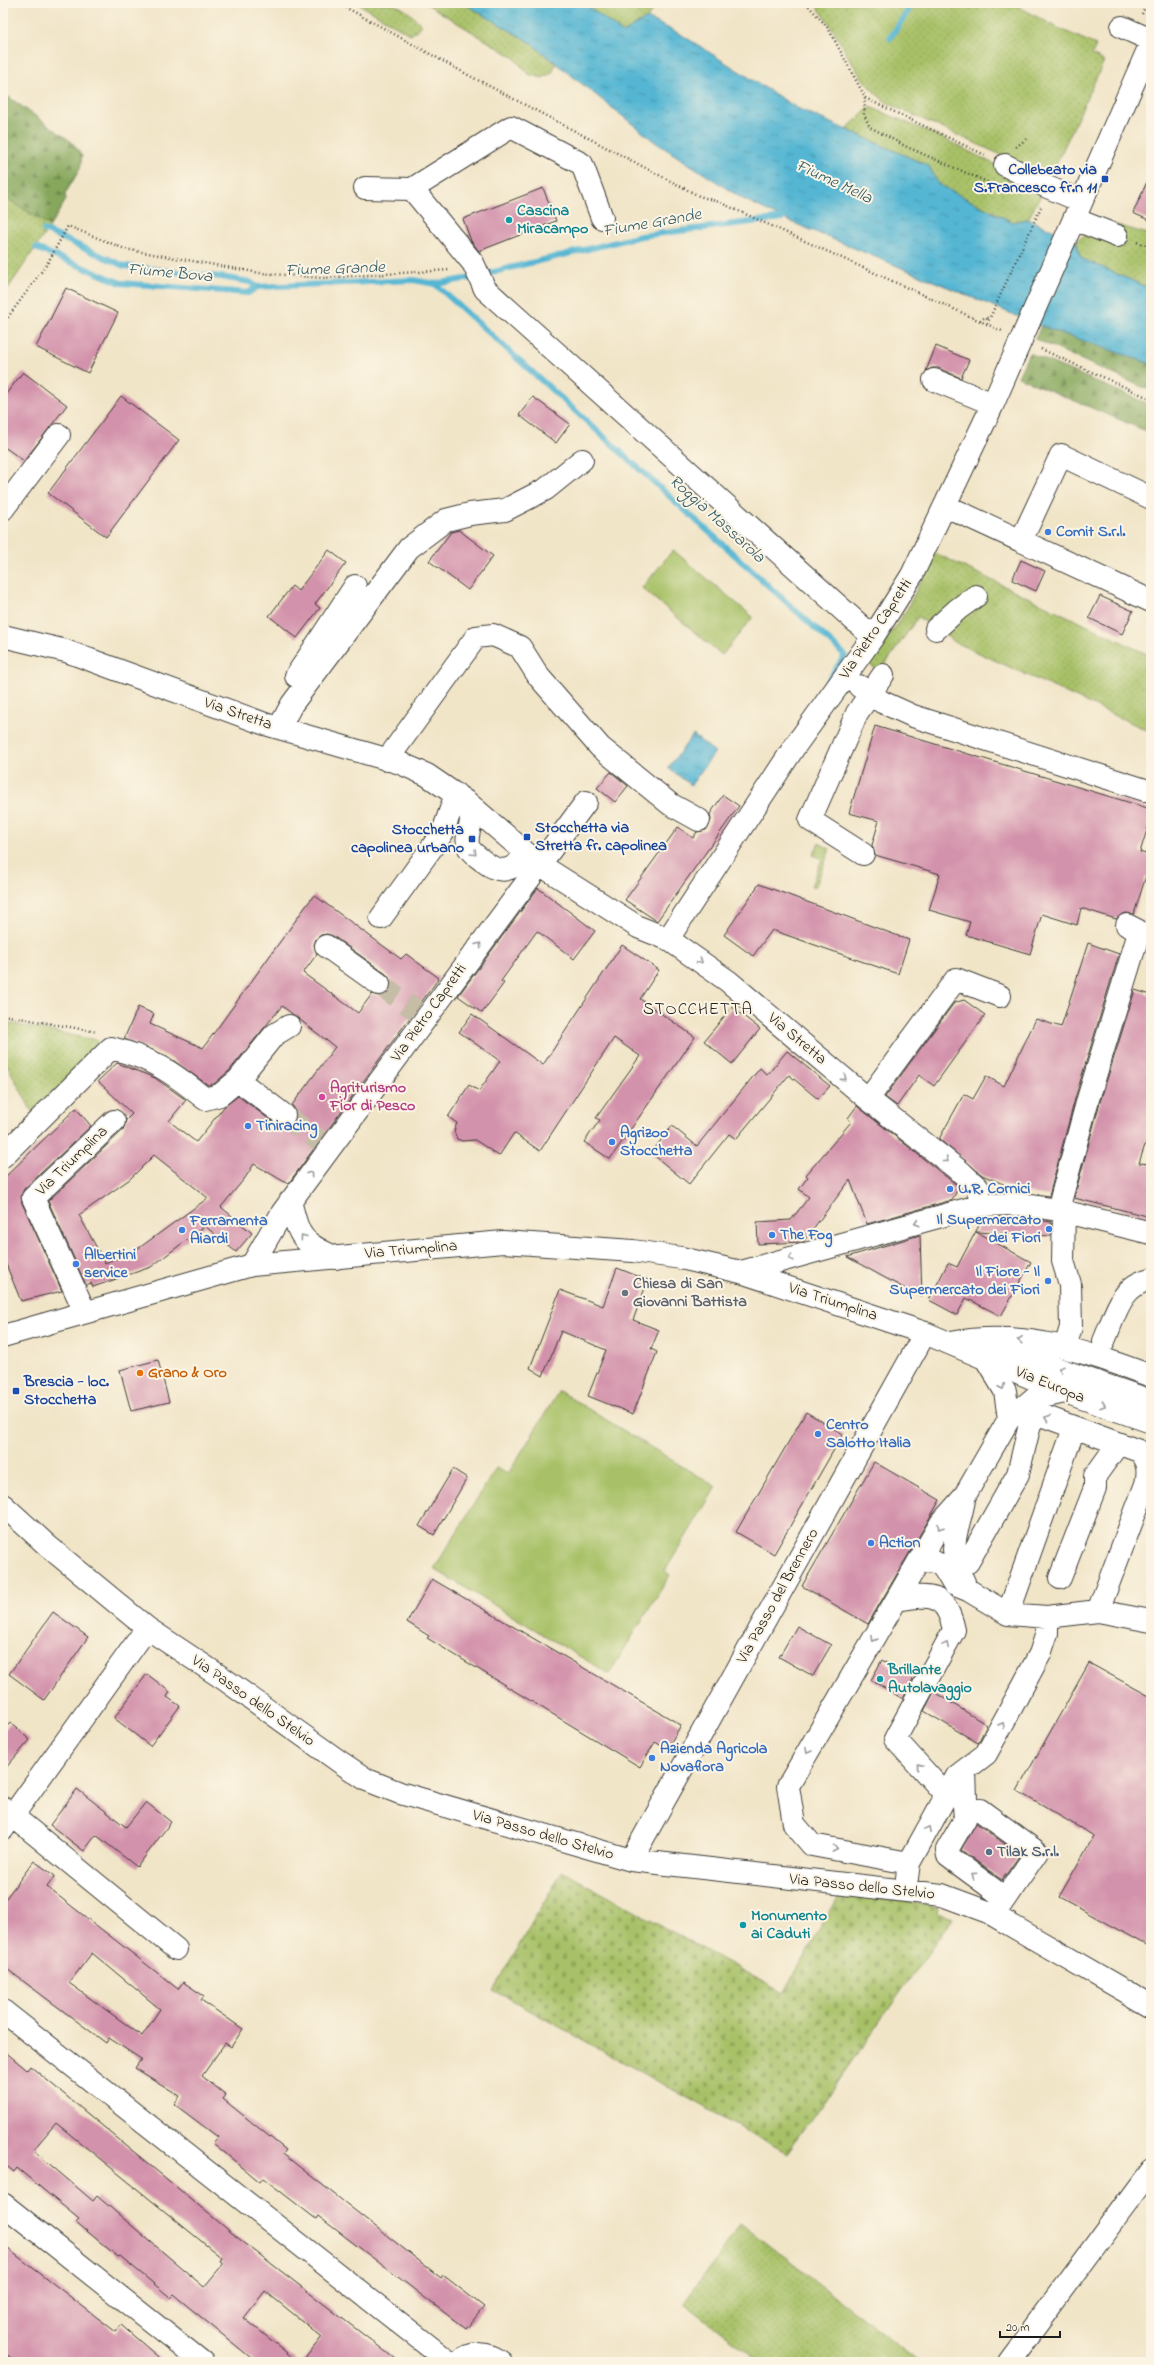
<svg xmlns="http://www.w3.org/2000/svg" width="1154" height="2365" font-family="'Indie Flower',sans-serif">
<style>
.grass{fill:url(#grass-dots);stroke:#626e42}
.forest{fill:url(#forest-firs);stroke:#51623c}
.cemetery{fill:url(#cemetery-stones);stroke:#626e42}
.pitch{fill:#a8c167;stroke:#626e42}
.water{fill:url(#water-ripples);stroke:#386978}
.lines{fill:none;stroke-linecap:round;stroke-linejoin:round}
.stream{stroke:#54b6d3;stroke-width:6}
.building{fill:#d392ab;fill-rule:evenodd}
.minor-tunnel{stroke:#c6bda6;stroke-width:22;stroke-dasharray:22 11;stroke-linecap:butt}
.minor-casing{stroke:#3c3a36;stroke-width:24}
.major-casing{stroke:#3c3a36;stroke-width:24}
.path{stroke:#3c3a36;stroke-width:2.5;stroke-dasharray:1 3;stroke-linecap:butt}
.minor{stroke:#fff;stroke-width:22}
.major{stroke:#fff;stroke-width:22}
.oneway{stroke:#999}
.transit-dot{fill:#1a4fb4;stroke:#fcf5e5;stroke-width:1.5}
.culture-dot{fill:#0f9aa8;stroke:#fcf5e5;stroke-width:1.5}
.shop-dot{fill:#3f7fe0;stroke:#fcf5e5;stroke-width:1.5}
.hotel-dot{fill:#d1479c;stroke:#fcf5e5;stroke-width:1.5}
.worship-dot{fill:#6b7280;stroke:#fcf5e5;stroke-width:1.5}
.food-dot{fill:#e8710a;stroke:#fcf5e5;stroke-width:1.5}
.service-dot{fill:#5c6f8a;stroke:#fcf5e5;stroke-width:1.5}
.labels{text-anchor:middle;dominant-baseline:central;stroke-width:4;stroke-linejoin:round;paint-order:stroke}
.transit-label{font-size:16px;font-weight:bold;fill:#164399;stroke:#fcf5e5;text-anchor:end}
.culture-label{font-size:16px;font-weight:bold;fill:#0d838f;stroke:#fcf5e5;text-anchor:start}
.shop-label{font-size:16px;font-weight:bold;fill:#366cbe;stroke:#fcf5e5;text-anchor:start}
.street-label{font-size:16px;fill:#1c1c1c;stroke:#fcf5e5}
.hotel-label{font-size:16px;font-weight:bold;fill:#b23c85;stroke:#fcf5e5;text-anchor:start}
.worship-label{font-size:16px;font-weight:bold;fill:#5b616d;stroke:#fcf5e5;text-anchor:start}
.food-label{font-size:16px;font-weight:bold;fill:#c56008;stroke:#fcf5e5;text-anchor:start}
.service-label{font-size:16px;font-weight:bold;fill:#4e5e75;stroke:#fcf5e5;text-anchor:start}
.water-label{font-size:17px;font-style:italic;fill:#325a65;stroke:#fcf5e5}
.neighbourhood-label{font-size:17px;letter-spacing:1px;fill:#1c1c1c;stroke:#fcf5e5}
</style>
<defs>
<pattern id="grass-dots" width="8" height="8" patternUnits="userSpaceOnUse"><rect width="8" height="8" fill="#a8c167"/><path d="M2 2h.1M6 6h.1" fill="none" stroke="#90a559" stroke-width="1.8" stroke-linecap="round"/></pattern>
<pattern id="forest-firs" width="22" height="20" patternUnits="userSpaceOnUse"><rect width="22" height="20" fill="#86a75c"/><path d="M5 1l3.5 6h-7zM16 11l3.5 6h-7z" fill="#6d874b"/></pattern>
<pattern id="cemetery-stones" width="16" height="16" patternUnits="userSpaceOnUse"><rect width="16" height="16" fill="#a8c167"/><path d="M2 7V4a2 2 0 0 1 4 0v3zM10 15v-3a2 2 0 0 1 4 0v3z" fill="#90a559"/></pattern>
<pattern id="water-ripples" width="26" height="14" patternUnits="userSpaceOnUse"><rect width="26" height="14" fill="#54b6d3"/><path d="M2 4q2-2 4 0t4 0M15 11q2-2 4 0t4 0" fill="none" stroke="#4593aa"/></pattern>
</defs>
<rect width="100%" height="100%" fill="#fcf5e5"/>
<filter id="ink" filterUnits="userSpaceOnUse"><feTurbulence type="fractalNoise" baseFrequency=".025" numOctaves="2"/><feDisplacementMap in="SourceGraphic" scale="8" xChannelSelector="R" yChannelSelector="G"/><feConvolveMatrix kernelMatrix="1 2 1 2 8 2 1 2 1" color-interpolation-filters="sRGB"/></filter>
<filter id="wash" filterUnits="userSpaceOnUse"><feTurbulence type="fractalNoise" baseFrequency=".012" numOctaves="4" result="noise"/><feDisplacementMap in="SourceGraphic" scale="16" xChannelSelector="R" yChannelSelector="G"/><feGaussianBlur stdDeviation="0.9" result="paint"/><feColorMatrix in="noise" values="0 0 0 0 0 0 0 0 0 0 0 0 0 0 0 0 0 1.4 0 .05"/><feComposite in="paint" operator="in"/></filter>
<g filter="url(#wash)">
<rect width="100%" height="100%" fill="#f1e5c8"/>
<path class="grass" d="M357,3C393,3 398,0 422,25L411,35Z
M425,3H463L528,41L556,63L552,73L542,78L528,74L513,57Z
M584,3H659L647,18L623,33Z
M814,3H1012L1056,27L1096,45L1092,55L1104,61L1048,182L1008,158L891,105C853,82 842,35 814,3Z
M870,107L939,136L1029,182L1041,195L1028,219L1013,222L938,184L929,166L846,129Z
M3,196L50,226L3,296Z
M1117,225L1151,235V289L1081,258L1076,241L1087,234Z
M935,553L1151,656V732L955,642L918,617L880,672L870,665L907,609Z
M819,843L830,849L815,888L811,886L822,859L813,855Z
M3,1022L97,1040L102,1048L34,1116L3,1057Z
M741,2224L920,2362H762L684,2303Z"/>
<path class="forest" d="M3,93L72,142L82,156L80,169L65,194L66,200L50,226L3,196Z
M1041,326L1151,364V391L1035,339Z
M1029,353L1151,405V433L1018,377Z"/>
<path class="cemetery" d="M562,1871L783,1993L839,1896L902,1900L938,1908L937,1913L953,1918L787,2153L493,1990Z"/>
<path class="pitch" d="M673,550L753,617L722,655L642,588Z
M559,1391L716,1487L665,1571L670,1575L609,1674L434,1569L496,1468L508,1474Z"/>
<path class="water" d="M463,3H584L623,33L647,18L682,35L797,108L929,166L938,184L1012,222L1028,219L1076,241L1081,258L1151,289V364L1041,326L782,218L743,199L655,142L528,41Z
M693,735L715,752L691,785L668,768Z"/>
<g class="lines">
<path class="stream" d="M890,38L913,3
M44,230L124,266L221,277L250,282L257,287
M36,248L121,283L248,293L257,287
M435,284L845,655L825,686
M257,287L413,280L435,284L465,279L641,236L782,218L787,215"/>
</g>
<g id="blocks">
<path class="building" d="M1151,173V221L1133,213Z
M543,188L556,221L479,251L471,241L463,219Z
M66,288L118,313L88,373L36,347Z
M936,346L969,360L961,378L938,368H932L926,371Z
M23,372L67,405L24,461L3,446V398Z
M121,396L179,440L106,537L48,493Z
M533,397L570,424L556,443L519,415Z
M459,530L493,556L468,590L429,561L451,532Z
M329,550L346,563L315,604L320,608L297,638L269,616L292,586L298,591Z
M1021,560L1045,571L1036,591L1012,580Z
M1100,596L1133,611L1122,634L1089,618Z
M875,726L1151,809V817L1140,852L1151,856V878L1146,876L1134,914L1126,913L1116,919L1081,908L1077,925L1042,914L1030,954L966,935L970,922L929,910L940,874L875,855L872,845L879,821L849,813Z
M611,772L628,786L615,802L597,788Z
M723,795L739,806L657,921L625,900L678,827L693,838L697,832L706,830L711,820L710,814Z
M759,884L909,940L898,974L772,930L753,956L724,935Z
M538,888L595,931L574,959L537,931L501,981L504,983L482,1013L458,996Z
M314,895L401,959L406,954L439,978L288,1184L254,1164L245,1178L221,1207L252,1233L236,1252L205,1226L151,1267L93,1287L91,1283L86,1285L48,1201L123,1130L126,1120L132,1114L98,1081L117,1063L155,1078L186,1100L169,1121L196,1142L224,1107L238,1096L277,1125L288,1127L294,1122L296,1111L292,1105L335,1047L282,1006L229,1071L214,1084L208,1085L167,1056L124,1039L138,1007L154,1014L150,1024L203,1048ZM327,934L333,936L386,974L390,979L391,986L389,992L378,996L372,994L358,1013L303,973L317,954L314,945L316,939L321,935ZM154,1155L208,1198L139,1248L105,1263L79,1215L130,1179Z
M1088,943L1119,954L1076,1095L1049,1196L1022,1192L982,1175L939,1139L964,1094L973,1099L986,1076L1004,1086L1036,1019L1061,1027Z
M622,945L659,970L640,999L695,1037L610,1159L584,1142L600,1120L596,1118L640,1056L614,1038L540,1151L514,1133L499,1156L475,1140L462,1141L457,1139L454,1131L457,1123L448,1117L469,1085L479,1091L500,1061L459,1032L472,1014L543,1065Z
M1135,990L1151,995V1127L1139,1163L1151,1164V1217L1074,1198L1100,1102Z
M964,1000L985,1015L934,1086L919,1075L897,1106L885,1097L954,1003Z
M732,1007L760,1029L732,1064L704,1041Z
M787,1051L830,1086L818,1099L789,1075L736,1139L729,1134L689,1184L651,1153L672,1126L697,1146L760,1068L767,1075Z
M857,1106L959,1187L952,1200L867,1224L850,1180L803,1242L758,1244L757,1222L791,1220L809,1197L799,1189L808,1177L806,1175L851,1122L848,1118Z
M76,1108L91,1126L24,1189L21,1196L22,1203L62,1291L21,1301L3,1257V1179Z
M1002,1217H1018L1051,1222V1236L976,1232L1031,1262L1001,1316L966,1298L957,1315L929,1300L948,1263L957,1267L983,1218Z
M920,1235L922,1296L910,1289L909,1291L847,1257Z
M617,1268L648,1280L633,1320L659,1330L651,1349L657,1352L633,1414L588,1396L606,1350L561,1331L543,1376L530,1368L560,1290L603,1306Z
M158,1360L169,1402L131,1411L120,1370Z
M806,1412L843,1434L774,1554L736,1532Z
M874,1462L940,1500L868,1624L802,1586Z
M453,1469L467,1478L434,1535L419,1526Z
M432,1579L681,1725L667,1749L655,1742L640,1767L427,1638L429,1636L407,1622Z
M53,1612L88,1637L44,1700L9,1674Z
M797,1626L831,1645L813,1676L779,1657Z
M882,1660L913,1679L903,1699L871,1680Z
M1089,1663L1151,1697V1948L1059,1897L1094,1836L1017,1791Z
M147,1674L170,1692L167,1697L180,1706L150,1746L114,1718Z
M934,1692L987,1725L978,1743L924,1711Z
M10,1723L30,1740L3,1771V1731Z
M77,1789L126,1827L146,1802L171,1822L137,1867L96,1835L84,1851L50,1825Z
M976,1823L1020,1855L1002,1880L961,1850Z
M34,1861L55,1876L47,1887L178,1989L183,1982L204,1996L201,2000L243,2029L231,2047L225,2043L202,2076L226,2095L223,2099L286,2150L283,2154L441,2278L443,2275L484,2307L466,2329L318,2216L316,2219L263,2178L260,2182L213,2143L218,2137L174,2104L180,2096L135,2068L141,2059L109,2038L106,2043L3,1966V1902ZM92,1953L160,2009L142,2036L69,1983Z
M3,2050L27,2070L30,2066L238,2238L399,2362H302L322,2337L265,2291L244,2318L298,2362H256L174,2295L171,2298L120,2256L118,2257L76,2222L79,2219L17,2168L14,2172L3,2163ZM56,2123L222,2258L220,2261L224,2263L204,2287L97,2196L93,2201L33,2150Z
M3,2245L116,2332L121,2325L164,2362H17L3,2352Z"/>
</g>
</g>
<g filter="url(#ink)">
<use href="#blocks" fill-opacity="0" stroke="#3c3a36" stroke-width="1"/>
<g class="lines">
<path class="minor-tunnel" d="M379,984L416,1010
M284,1115L320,1141
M1071,1437L1104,1341"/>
<defs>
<path id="minor" d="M1122,27L1151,40
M1005,165L1045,186L1081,201
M365,188L412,189
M602,218L582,164L511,127L412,189L473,263L485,289L873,637
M1074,219L1117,236
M934,380L993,404
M946,506L1151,601
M3,509L59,435
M1021,541L1061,455L1151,498
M936,629L958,609L976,596
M3,636L66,651L265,724L400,763L427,775L468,803L539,864L638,927L668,939L728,981L868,1099L961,1172L978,1188L981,1205
M296,676L355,586
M859,686L870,694L883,675
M279,728L292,704L409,548L446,520L470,514L505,510L546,489L582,460
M387,760L476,637L493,635L520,647L539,677L600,747L670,804L699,820
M468,803C469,809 471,815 471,821C470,830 465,839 469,848C472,853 479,858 483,861C501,875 512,872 526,854
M863,854L810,820L857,713L870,694L882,702L913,716L1145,790
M381,918L443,832L456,794
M668,939L795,746L873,637L912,575L993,404L1151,43
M326,946L379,984
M238,1080L284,1115
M868,1099L956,979L1000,996
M3,1156L111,1048C152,1058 172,1072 205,1099L220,1095L238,1080L274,1035L289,1026
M290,1201C300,1239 300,1241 336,1258
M1058,1210L1088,1099L1138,936L1137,930L1127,925
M1064,1211L1063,1261L1070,1284L1071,1327L1065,1348
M252,1265L282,1213L586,802
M741,1272L981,1205L1019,1204L1058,1210L1151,1233
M85,1312L33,1198L114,1121
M1104,1341C1115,1316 1120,1285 1151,1279
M951,1343C1023,1329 1084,1351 1151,1376
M986,1359L1005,1391L1009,1419
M3,1505L49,1547L147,1628L224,1679L340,1762L367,1780L400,1793L631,1860L942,1895L988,1912L1151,2006
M919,1562C941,1559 943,1566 953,1584L968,1590L1008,1614L1047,1617L1098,1611L1151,1621
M968,1562L1018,1474L1030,1424L1038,1414L1139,1451C1148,1462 1149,1470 1146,1484L1098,1611
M1060,1578L1095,1488V1476L1118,1444
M964,1582C945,1549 958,1533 964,1500
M897,1600C929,1594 946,1592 954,1630L895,1739L946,1795
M1008,1614L1071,1437
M965,1770L966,1799L964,1806L965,1819L947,1850L948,1856L1005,1898
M3,1808L176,1949
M980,1810L1037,1852L997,1910
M3,1829L147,1628
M631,1860L925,1333
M909,1863L812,1845L794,1824L788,1786L941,1523L964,1497L1009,1419L1033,1399L1065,1392
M907,1878L909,1863L957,1776L986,1754L1009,1712L1040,1654L1047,1633V1617
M3,2011L449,2362
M3,2204L202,2362
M459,2362C471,2351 489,2352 501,2362
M1009,2362L1151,2170"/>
<path id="major" d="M3,1336L252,1265L503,1242L633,1251L681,1258L741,1272L925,1333L1065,1392L1151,1422
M1003,1354L1047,1365L1151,1401"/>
</defs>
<use href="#minor" class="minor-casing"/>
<use href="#major" class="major-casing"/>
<path class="path" d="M338,3L470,76L699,196L719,202L1002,331
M806,3L828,28L865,97L864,115L870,127L907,147L994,185
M1142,14L1147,3
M865,98L987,156
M1016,147L1026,139
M1137,242L1151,247
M980,321L985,317L990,319
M3,324L47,264L68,226L125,249L260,273L322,278L450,270
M987,324L1041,207
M1041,349L1151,399
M3,1015L97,1032"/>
<use href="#minor" class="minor"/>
<use href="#major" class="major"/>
</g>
<defs><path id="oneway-chevron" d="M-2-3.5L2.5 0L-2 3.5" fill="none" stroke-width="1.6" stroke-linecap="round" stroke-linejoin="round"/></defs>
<g class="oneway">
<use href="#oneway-chevron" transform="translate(474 853) rotate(46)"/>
<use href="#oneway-chevron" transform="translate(479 945) rotate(-54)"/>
<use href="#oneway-chevron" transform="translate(700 961) rotate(35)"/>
<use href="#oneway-chevron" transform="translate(844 1078) rotate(40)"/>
<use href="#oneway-chevron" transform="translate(946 1160) rotate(38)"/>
<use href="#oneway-chevron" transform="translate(310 1174) rotate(-54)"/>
<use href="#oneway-chevron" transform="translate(917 1223) rotate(164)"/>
<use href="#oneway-chevron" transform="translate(303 1237) rotate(-126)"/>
<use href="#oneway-chevron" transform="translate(791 1258) rotate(164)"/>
<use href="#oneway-chevron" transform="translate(1020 1340) rotate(-176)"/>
<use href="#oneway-chevron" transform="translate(1061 1369) rotate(-161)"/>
<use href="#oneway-chevron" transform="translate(1002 1387) rotate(65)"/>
<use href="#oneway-chevron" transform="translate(1103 1405) rotate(19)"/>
<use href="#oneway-chevron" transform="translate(1047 1418) rotate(-160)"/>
<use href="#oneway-chevron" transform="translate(940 1527) rotate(122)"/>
<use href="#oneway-chevron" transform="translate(874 1639) rotate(120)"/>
<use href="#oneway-chevron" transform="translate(946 1645) rotate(-62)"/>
<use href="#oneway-chevron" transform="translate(1002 1725) rotate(-61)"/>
<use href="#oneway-chevron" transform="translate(808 1751) rotate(120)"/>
<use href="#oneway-chevron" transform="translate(919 1766) rotate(-132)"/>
<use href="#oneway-chevron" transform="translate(928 1829) rotate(-62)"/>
<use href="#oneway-chevron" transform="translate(835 1849) rotate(11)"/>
<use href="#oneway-chevron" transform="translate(974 1875) rotate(-144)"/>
</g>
</g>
<g class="transit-dot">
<rect x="1101" y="175" width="8" height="8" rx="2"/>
<rect x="523" y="833" width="8" height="8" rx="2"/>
<rect x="468" y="835" width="8" height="8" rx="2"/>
<rect x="12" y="1387" width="8" height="8" rx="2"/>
</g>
<g class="culture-dot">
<circle cx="509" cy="220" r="4"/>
<circle cx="880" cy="1679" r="4"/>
<circle cx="743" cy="1925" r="4"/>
</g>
<g class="shop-dot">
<circle cx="1048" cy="532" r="4"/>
<circle cx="248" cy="1126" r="4"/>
<circle cx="612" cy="1142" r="4"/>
<circle cx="950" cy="1189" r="4"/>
<circle cx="1049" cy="1229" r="4"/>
<circle cx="182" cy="1230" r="4"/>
<circle cx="772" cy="1235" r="4"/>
<circle cx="76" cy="1264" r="4"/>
<circle cx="1048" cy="1281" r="4"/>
<circle cx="818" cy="1434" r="4"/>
<circle cx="871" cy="1543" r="4"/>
<circle cx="652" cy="1758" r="4"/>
</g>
<circle class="hotel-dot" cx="322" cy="1097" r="4"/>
<circle class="worship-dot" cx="625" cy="1293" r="4"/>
<circle class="food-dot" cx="140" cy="1373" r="4"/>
<circle class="service-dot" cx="989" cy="1852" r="4"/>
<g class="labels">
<g class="transit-label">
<text x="1097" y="170">Collebeato via<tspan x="1097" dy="18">S.Francesco fr.n 11</tspan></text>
<text x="535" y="828" text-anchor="start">Stocchetta via<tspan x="535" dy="18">Stretta fr. capolinea</tspan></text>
<text x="464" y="830">Stocchetta<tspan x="464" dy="18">capolinea urbano</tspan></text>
<text x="24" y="1382" text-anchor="start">Brescia - loc.<tspan x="24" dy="18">Stocchetta</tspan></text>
</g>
<g class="culture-label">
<text x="517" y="211">Cascina<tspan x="517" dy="18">Miracampo</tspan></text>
<text x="888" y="1670">Brillante<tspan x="888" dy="18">Autolavaggio</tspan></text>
<text x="751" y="1916">Monumento<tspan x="751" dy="18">ai Caduti</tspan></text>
</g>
<g class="shop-label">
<text x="1056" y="532">Comit S.r.l.</text>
<text x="256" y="1126">Tiniracing</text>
<text x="620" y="1133">Agrizoo<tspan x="620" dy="18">Stocchetta</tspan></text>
<text x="958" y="1189">U.R. Cornici</text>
<text x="1041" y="1220" text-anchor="end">Il Supermercato<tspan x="1041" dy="18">dei Fiori</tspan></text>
<text x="190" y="1221">Ferramenta<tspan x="190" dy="18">Aiardi</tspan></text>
<text x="780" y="1235">The Fog</text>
<text x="84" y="1255">Albertini<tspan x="84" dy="18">service</tspan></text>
<text x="1040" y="1272" text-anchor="end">Il Fiore - Il<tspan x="1040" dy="18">Supermercato dei Fiori</tspan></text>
<text x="826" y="1425">Centro<tspan x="826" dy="18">Salotto Italia</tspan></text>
<text x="879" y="1543">Action</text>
<text x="660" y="1749">Azienda Agricola<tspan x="660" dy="18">Novaflora</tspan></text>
</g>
<g class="street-label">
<text transform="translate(876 629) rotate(-56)">Via Pietro Capretti</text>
<text transform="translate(238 714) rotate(19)">Via Stretta</text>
<text transform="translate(429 1013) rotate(-54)">Via Pietro Capretti</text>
<text transform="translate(797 1039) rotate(40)">Via Stretta</text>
<text transform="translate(72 1161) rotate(-44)">Via Triumplina</text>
<text transform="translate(411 1250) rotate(-5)">Via Triumplina</text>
<text transform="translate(833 1302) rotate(18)">Via Triumplina</text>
<text transform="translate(1050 1385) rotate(22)">Via Europa</text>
<text transform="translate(778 1596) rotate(-61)">Via Passo del Brennero</text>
<text transform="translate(253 1701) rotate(35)">Via Passo dello Stelvio</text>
<text transform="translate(543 1835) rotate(16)">Via Passo dello Stelvio</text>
<text transform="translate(862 1887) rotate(6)">Via Passo dello Stelvio</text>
</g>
<g class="hotel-label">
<text x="330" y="1088">Agriturismo<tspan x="330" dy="18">Fior di Pesco</tspan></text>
</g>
<g class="worship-label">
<text x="633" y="1284">Chiesa di San<tspan x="633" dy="18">Giovanni Battista</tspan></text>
</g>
<g class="food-label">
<text x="148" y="1373">Grano &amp; Oro</text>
</g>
<g class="service-label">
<text x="997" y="1852">Tilak S.r.l.</text>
</g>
<g class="water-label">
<text transform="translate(834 182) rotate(25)">Fiume Mella</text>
<text transform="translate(652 223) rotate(-10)">Fiume Grande</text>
<text transform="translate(335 269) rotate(-2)">Fiume Grande</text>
<text transform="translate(170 273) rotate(5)">Fiume Bova</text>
<text transform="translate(717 519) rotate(42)">Roggia Massarola</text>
</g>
<g class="neighbourhood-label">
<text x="698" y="1009">STOCCHETTA</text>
</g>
</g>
<rect width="1154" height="2365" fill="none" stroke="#fcf5e5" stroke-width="16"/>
<path d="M1000 2331v6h60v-6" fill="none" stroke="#1c1c1c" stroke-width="2"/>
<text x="1006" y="2331" font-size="12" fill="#1c1c1c" stroke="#fcf5e5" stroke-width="3" paint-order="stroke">20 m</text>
</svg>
